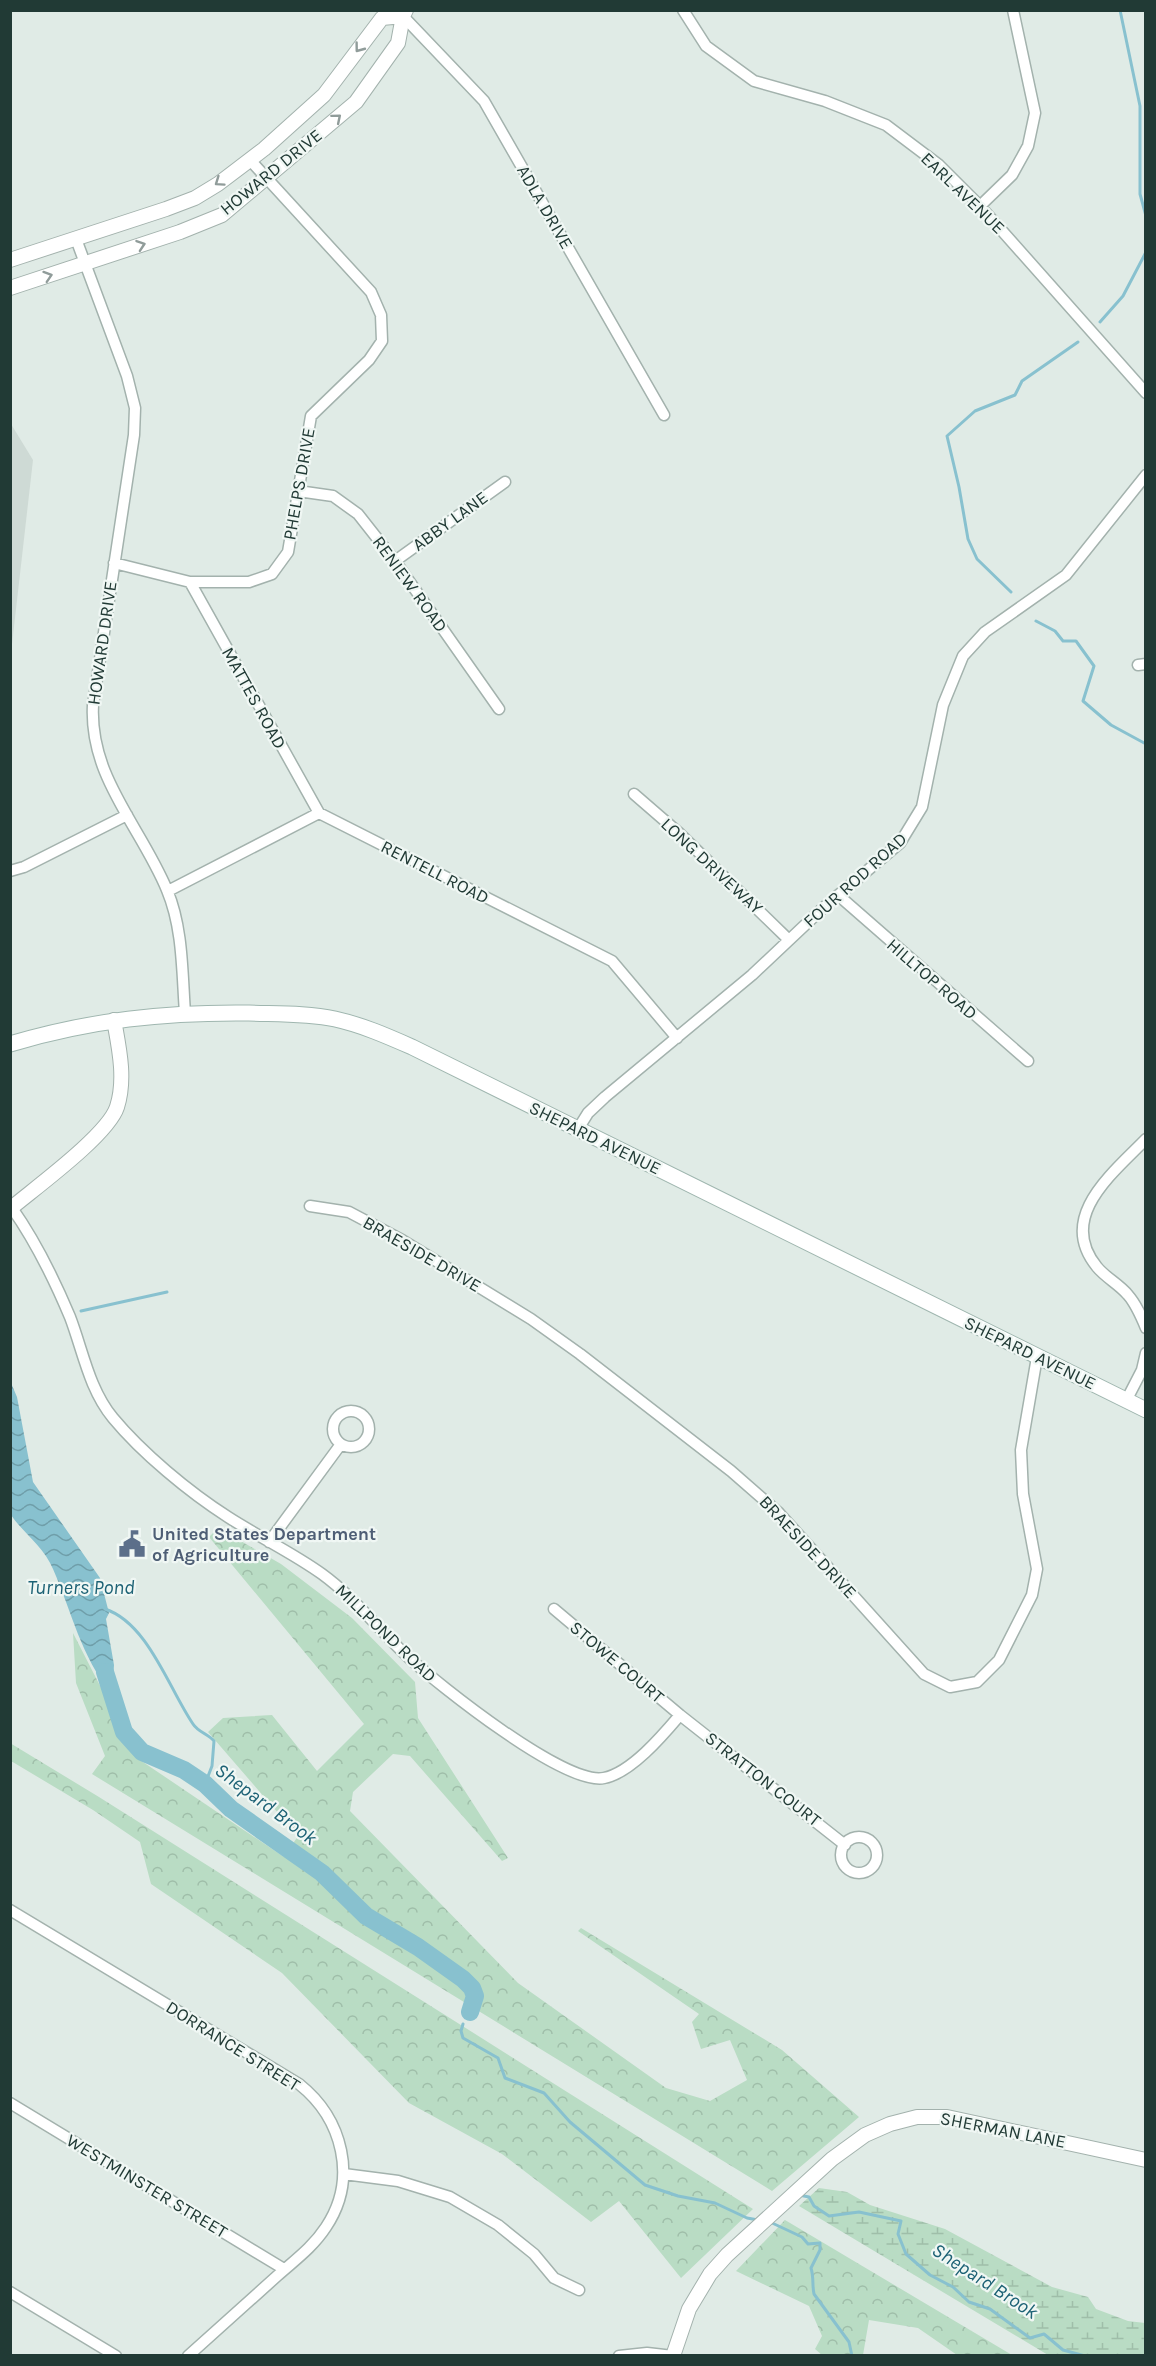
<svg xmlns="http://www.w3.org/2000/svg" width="1156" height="2366" font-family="Karla,sans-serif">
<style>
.built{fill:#cedad5}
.forest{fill:url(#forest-crowns)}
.wetland{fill:url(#wetland-marsh)}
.water{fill:url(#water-waves)}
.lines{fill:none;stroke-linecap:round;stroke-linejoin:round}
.stream{stroke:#88c1cf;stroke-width:3}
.river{stroke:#88c1cf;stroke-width:18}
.minor-casing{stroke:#a3b2ad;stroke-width:13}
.tertiary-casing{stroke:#a3b2ad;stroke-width:16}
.secondary-casing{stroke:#9fb6af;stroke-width:17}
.minor{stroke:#fff;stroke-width:10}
.tertiary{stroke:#fff;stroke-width:14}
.secondary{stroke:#fff;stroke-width:15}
.oneway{stroke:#909c9a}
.labels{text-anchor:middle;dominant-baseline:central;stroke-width:4.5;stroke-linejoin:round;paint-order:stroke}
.street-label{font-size:18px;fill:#213a35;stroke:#f0f7f4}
.service-label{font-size:18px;font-weight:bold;fill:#4e5e75;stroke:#f0f7f4;text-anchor:start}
.water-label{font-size:20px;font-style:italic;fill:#1d6275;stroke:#f0f7f4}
</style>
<defs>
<pattern id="forest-crowns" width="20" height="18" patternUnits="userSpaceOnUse" patternTransform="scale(1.5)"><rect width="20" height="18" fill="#b9dcc4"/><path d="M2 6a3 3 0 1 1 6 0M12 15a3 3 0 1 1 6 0" fill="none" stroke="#9fbea9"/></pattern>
<pattern id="wetland-marsh" width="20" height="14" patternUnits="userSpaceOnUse" patternTransform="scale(1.5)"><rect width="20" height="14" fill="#b9dcc4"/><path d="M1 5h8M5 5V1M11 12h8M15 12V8" fill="none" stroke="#9fbea9"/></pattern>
<pattern id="water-waves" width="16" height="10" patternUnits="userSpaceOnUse" patternTransform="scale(1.5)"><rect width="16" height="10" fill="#88c1cf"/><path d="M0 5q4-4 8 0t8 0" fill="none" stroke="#6f9ea9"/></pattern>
</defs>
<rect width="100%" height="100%" fill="#e0ebe6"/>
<path class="built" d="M11,424L33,460L11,653Z"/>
<path class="forest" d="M218,1528L281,1564L352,1618L415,1682L418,1718L508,1858L502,1861L410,1756L393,1754L353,1792L350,1811L518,1983L666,2088L710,2101L747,2080L730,2040L701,2049L692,2022L699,2014L578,1931L581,1928L782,2050L859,2117L772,2191L92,1774L105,1756L76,1683L73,1633L137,1758L284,1857L298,1836L208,1732L223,1718L272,1715L317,1771L364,1724L209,1537Z
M10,1743L99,1797L753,2209L681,2278L619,2201L591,2222L502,2154L409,2103L282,1973L151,1884L140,1842L93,1810L11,1761Z
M785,2220L1012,2355H957L918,2328L869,2320L863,2355H822L815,2349L822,2336L809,2306L736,2271Z"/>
<path class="wetland" d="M819,2188L847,2192L870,2205L945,2229L1052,2287L1088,2297L1096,2309L1128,2321L1145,2323V2355H1048L799,2206Z"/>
<path class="water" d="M11,1383L17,1397L33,1482L100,1578L109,1613L106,1619L114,1665L112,1695C80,1654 73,1615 53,1569C44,1547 24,1534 11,1515Z"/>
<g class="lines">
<path class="stream" d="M1120,10L1140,106V194L1146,216
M1100,322L1123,296L1146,252
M1011,592L977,559L968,539L959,487L947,436L975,411L1015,395L1022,381L1078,342
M1036,621L1055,631L1063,641H1076L1094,666L1083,701L1111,725L1146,744
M81,1311L167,1292
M105,1609C148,1623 169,1689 193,1724C198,1732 208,1734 214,1741L212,1766L205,1784
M463,2024L461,2031L463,2038L498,2058L505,2078L544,2093L570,2122L645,2185L678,2196L715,2203L747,2218L758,2220
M799,2195L809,2197L814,2206L829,2216L859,2212L901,2221L898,2234L906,2254L930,2275L953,2287L969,2302L990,2309L1030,2338L1044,2334L1063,2350L1085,2356
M770,2222L802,2237L808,2244L820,2243V2250L811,2268C814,2278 812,2285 814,2294L849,2342L852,2356"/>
<path class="river" d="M105,1672L124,1732L142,1752L184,1770L205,1784L231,1809L322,1873L366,1916L418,1947L463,1979L472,1988L475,1996L470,2012"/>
<defs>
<path id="minor" d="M683,10L706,46L754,81L825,101L886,125L939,165L980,206L1146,393
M400,13L484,101L664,415
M980,206L1012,175L1028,146L1035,113L1013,10
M76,239L127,376L135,408L134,435L93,705C89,777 141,827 167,890C183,928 182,972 185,1013
M298,491L333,496L358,514L395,561L499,709
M395,561L505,482
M114,563L190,582H249L272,574L288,552L311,416L369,360L382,341L381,315L371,292L250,160
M190,582L319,813
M1138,665L1146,664
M634,794L679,833L789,940
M10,871L24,867L127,815
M168,891L319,813L612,961L677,1038
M838,895L1028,1061
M578,1129L588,1113L605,1097L752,975L823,908L900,843L922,807L943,705L963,656L985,632L1066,575L1146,475
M1146,1139C1113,1173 1056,1217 1097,1267C1106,1278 1119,1284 1128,1295C1136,1304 1141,1316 1146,1328
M310,1206L349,1212L402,1240L531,1319L580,1354L731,1471L779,1513L924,1674L950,1687L977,1682L999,1660L1032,1595L1037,1569L1023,1494L1021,1450L1037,1357
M12,1208C36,1242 54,1279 70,1317C83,1351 89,1389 113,1418C142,1453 189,1492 228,1517C259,1537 293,1553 322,1574C355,1598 379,1630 408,1657C439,1685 565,1786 604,1778C631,1773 663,1735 680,1715
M1126,1401L1142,1370L1146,1353
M333 1429a18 18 0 1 1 36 0a18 18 0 1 1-36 0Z
M269,1542L341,1444
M554,1609L680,1715L845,1845
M841 1855a18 18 0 1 1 36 0a18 18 0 1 1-36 0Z
M10,1910L299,2084C343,2119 358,2179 326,2227C313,2247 295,2260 277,2276C248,2302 218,2329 188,2356
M10,2103L284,2269
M344,2174L398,2181L450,2197L498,2225L534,2254L554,2278L579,2290
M10,2292L116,2356
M619,2356L647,2353L673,2356"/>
<path id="tertiary" d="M10,260L166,209L195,198L218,184L264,149L324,95L382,18L403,16
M10,288L180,232L222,215L356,102L398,43L403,16L406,10
M10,1209C35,1188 108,1135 117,1107C126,1079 119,1048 114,1020
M673,2356L689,2309L710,2274L727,2255L832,2159L865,2135L890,2124L917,2117H947L1146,2160"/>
<path id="secondary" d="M10,1044C91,1020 165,1012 249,1013C277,1014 307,1013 335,1019C362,1025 387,1036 412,1047L1146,1410"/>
</defs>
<use href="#minor" class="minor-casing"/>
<use href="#tertiary" class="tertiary-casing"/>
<use href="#secondary" class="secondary-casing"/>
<use href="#minor" class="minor"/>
<use href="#tertiary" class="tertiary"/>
<use href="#secondary" class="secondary"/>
</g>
<defs><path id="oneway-chevron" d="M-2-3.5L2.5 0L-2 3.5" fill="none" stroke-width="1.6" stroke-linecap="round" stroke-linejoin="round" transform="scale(1.5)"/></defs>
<g class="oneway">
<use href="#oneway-chevron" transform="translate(359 48) rotate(127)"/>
<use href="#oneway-chevron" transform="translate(337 118) rotate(-40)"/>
<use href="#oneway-chevron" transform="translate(219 182) rotate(145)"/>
<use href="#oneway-chevron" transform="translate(141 245) rotate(-19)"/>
<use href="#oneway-chevron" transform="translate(48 276) rotate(-18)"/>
</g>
<defs>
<symbol id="civic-bare" viewBox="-9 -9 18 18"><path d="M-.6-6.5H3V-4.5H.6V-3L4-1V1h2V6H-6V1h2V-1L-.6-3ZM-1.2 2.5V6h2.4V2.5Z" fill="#5c6f8a" stroke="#f0f7f4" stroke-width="2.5" paint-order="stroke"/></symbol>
</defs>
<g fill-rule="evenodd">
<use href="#civic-bare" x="113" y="1525" width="38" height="38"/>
</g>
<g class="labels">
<g class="street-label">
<text transform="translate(271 172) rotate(-39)">HOWARD DRIVE</text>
<text transform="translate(963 193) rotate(44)">EARL AVENUE</text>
<text transform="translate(545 207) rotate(60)">ADLA DRIVE</text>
<text transform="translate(299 484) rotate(-80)">PHELPS DRIVE</text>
<text transform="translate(450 521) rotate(-36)">ABBY LANE</text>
<text transform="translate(410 584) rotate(54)">RENIEW ROAD</text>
<text transform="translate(102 643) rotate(-82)">HOWARD DRIVE</text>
<text transform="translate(254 698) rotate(61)">MATTES ROAD</text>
<text transform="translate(712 866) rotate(43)">LONG DRIVEWAY</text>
<text transform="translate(435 872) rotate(27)">RENTELL ROAD</text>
<text transform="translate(855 880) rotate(-42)">FOUR ROD ROAD</text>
<text transform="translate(932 979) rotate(41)">HILLTOP ROAD</text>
<text transform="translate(595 1138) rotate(26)">SHEPARD AVENUE</text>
<text transform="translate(422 1254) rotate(30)">BRAESIDE DRIVE</text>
<text transform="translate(1030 1353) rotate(26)">SHEPARD AVENUE</text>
<text transform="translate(808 1547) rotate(47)">BRAESIDE DRIVE</text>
<text transform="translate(386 1633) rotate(44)">MILLPOND ROAD</text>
<text transform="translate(617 1662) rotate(40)">STOWE COURT</text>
<text transform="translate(763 1779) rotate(38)">STRATTON COURT</text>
<text transform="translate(233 2046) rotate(32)">DORRANCE STREET</text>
<text transform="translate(1003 2130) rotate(11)">SHERMAN LANE</text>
<text transform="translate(147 2186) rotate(31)">WESTMINSTER STREET</text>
</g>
<g class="service-label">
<text x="152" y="1534">United States Department<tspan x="152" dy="21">of Agriculture</tspan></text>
</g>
<g class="water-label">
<text x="81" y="1587">Turners Pond</text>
<text transform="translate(266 1804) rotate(37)">Shepard Brook</text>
<text transform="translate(985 2281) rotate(33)">Shepard Brook</text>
</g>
</g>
<rect width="1156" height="2366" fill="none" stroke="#213a35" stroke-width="24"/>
</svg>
